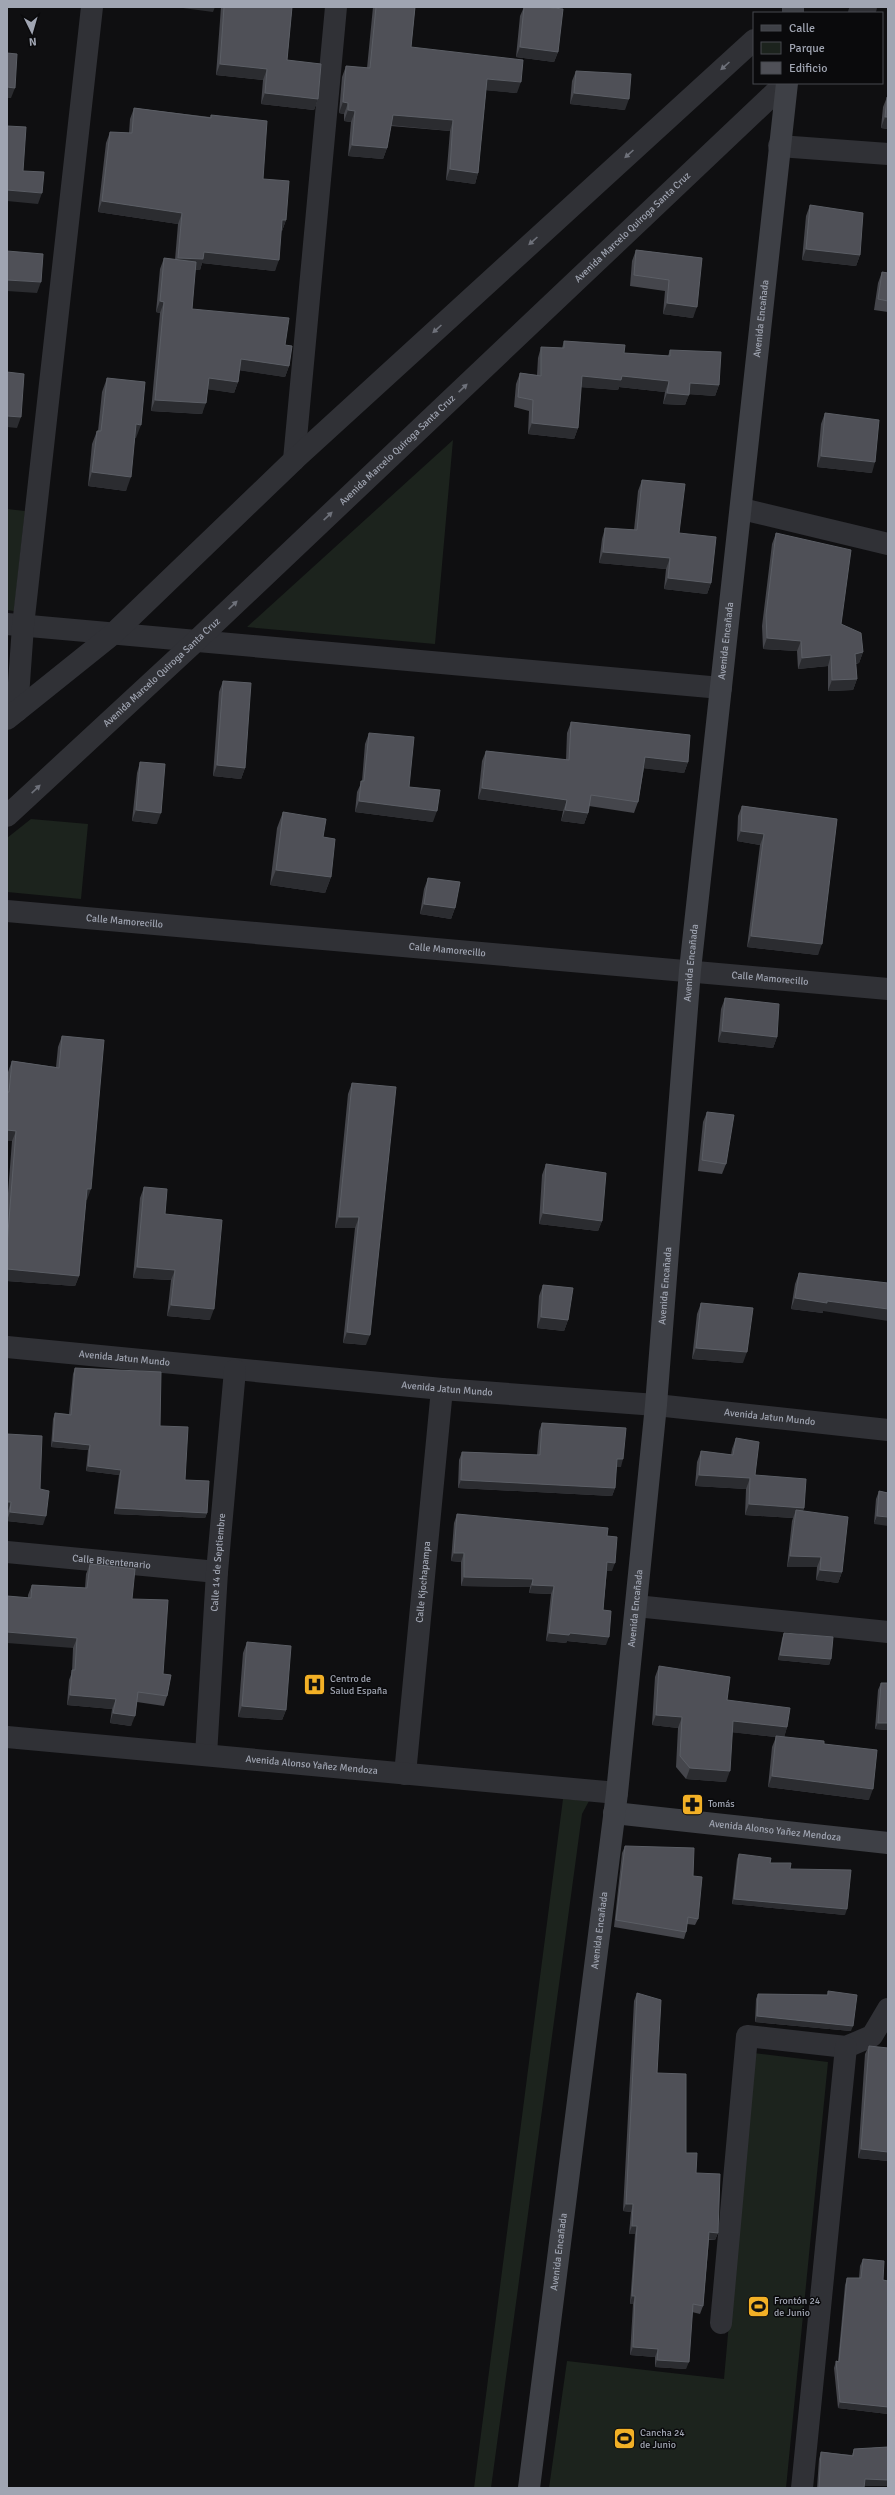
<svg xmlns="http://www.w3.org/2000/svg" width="895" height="2495" font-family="Signika,sans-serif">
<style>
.green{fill:#1c231d}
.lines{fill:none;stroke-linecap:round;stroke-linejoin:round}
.minor{stroke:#303136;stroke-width:22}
.tertiary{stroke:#303136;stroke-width:22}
.secondary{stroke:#3e4046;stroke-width:22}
.wall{fill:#45464c}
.shaded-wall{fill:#2b2c30}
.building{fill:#4f5057;stroke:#5b5e65}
.oneway{fill:#6e717a}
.labels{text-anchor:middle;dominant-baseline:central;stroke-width:3;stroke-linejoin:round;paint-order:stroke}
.street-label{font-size:10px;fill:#a0a5b2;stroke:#0a0a0c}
.poi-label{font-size:10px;fill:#a0a5b2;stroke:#0a0a0c;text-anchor:start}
</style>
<rect width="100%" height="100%" fill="#0f0f11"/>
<path class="green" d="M453,440L435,644L247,627Z
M7,509L25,511L14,611L7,610Z
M31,819L88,824L81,899L7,892V838Z
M563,1799L589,1801L582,1814L491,2488H474Z
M753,2053L828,2062L786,2488H549L567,2361L724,2379Z"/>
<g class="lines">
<g class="minor">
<path d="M859,13L866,7"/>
<path d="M779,146L888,154"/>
<path d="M294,460L336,7"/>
<path d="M742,509L888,544"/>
<path d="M7,624L721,688"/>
<path d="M17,711L23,626L92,7"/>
<path d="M7,719L113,634L294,460L754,40"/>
<path id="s1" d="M7,816L196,641L785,83"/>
<path id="s2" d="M7,911L888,989"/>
<path id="s3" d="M7,1347L442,1389L656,1405L888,1430"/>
<path id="s4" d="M7,1552L217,1572"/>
<path d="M636,1606L888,1632"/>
<path id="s5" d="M206,1755L217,1572L235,1370"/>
<path id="s6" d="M405,1774L442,1389"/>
<path d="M721,2323L747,2036L846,2047L872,2036L888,2009"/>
<path d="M802,2488L846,2047"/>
</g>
<path class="tertiary" id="s7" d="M7,1737L617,1793"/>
<g class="secondary">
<path d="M793,13V7"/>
<path id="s8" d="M614,1813L888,1843"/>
<path id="s9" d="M529,2488L617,1793L656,1405L690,970L787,83"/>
</g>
</g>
<path class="wall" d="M221,7H292L287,60L318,99L314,110L261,104L263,80L216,75Z
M373,7H415L411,47L517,93L486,90L478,173L475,184L446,180L450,131L391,126L387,148L383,159L348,156L351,122L344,121V114L339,113L342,77L346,66L367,68Z
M524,7H544L558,52L554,62L516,57L520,16Z
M576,71L625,110L570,104L572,81Z
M887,97L888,129L881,128L883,107Z
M134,108L210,117L211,115L263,179L286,220L282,231H281L275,271L202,263L200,270H195L192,309L285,345L289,366L285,377L239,370L238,382L234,393L208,389L202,414L151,411L160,313L156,312L160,269L164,258L175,260L178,224L98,212L106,143L110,132L129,133L130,119Z
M810,205L860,255L856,266L802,260L806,216Z
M636,250L702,258L693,318L663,314L665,291L630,286L632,261Z
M882,272L888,273V312L874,310L878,283Z
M564,341L624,353L668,356L670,350L719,385L715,396L689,394L685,405L663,404L665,392L619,387L618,390L581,387L578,428L574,439L528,434L529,411L514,407L516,384L520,373L537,375L538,358L541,347L562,348Z
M107,378L136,438H135L126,491L88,486L92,444L97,431H98L102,392Z
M825,413L872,473L817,467L821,424Z
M642,480L679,533L711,583L707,594L664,589L666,569L599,563L602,539L605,528L634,530L638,491Z
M776,533L841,624L863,652L859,663L856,664L857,679L853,690L828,691V666L798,669L797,651L763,649L762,626L772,544Z
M223,681L245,768L241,779L213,776L219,692Z
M571,722L688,762L684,773L644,768L638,802L634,813L589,806L588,813L584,824L561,821L563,811L478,799L482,761L486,751L566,760L567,733Z
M369,733L433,822L355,812L357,792L362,781L365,744Z
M140,762L157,824L132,821L137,773Z
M742,806L837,819L818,955L747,947L760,845L737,841L738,816Z
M283,812L323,837L331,877L325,893L270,885L277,828Z
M428,878L455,908L451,919L420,914L424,889Z
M725,998L777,1037L773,1048L718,1042L721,1009Z
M62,1036L87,1200H86L79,1276L75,1286L7,1281V1206L12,1141H7V1079L8,1072L12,1061L56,1067L58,1047Z
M352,1083L366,1345L343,1343L355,1228H335L348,1094Z
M707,1112L726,1164L722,1174L698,1171L703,1122Z
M546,1164L602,1221L598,1231L539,1224L542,1175Z
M144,1187L165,1214L210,1320L167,1316L171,1280L133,1278L140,1198Z
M799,1273L823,1311V1313L791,1309L795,1284Z
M543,1285L568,1320L564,1331L537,1328L539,1296Z
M701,1303L743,1363L692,1359L697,1314Z
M75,1368L160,1426L185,1480L207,1513L205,1518L114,1514L119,1475L86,1471L88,1450L51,1447L53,1419L55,1413L69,1414L73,1374Z
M542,1423L621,1467H616L615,1488L612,1496L458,1488L459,1460L462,1452L537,1455L539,1431Z
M7,1434L40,1489L43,1525L7,1521L8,1511Z
M736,1438L755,1475L804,1508L803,1511L842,1572L838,1583L816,1580L817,1567H787L792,1521L793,1518L745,1515L746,1489L695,1486L697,1462L701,1451L731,1455L732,1449Z
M879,1491L888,1493L874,1524L876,1499Z
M457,1514L607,1536L612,1571H607L603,1610L606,1645L567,1641L566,1643L546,1641L551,1594L529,1593L530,1587L461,1586V1562L451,1561L454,1523Z
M90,1564L132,1599L163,1674L167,1696L164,1706L137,1702L131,1726L110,1723L112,1709L67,1705L69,1680L72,1672L73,1648L28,1598V1595L32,1585L85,1588L86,1574Z
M784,1633L831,1659L829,1665L778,1660L782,1639Z
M247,1642L286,1710L282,1720L238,1717L243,1653Z
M659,1666L727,1700L787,1727L784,1737L824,1744L869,1800L768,1787L772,1747L776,1737L732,1732L726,1782L686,1779L676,1767L678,1728L652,1725L655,1677Z
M881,1683L888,1730L875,1729L878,1690Z
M625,1846L693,1876L698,1919L695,1925L687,1924L686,1932L684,1939L614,1927L622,1853Z
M739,1854L790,1869L845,1915L732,1904L737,1859Z
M828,1991L851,2031L755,2022L756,1999L758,1994L827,1995Z
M637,1993L657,2073L686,2153L696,2173L718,2233L715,2240H709L703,2306L700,2314L692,2312L686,2369L655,2367V2357L630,2355L633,2304H630L635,2234H629L631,2212L623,2211L634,2001Z
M869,2046L888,2161L858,2158L865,2054Z
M863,2259L883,2280L888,2281V2414L838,2408L834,2368L836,2361L838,2362L845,2285L847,2278H859L860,2266Z
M888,2447V2486H864V2488H817L819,2459L821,2452L852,2455L854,2449Z"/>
<path class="shaded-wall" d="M183,7H215L213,12L183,8Z
M520,47L558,52L554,62L516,57Z
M220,64L267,69L263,80L216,75Z
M487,79L521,82L517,93L483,90Z
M7,87L15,88L11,98H7Z
M265,93L318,99L314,110L261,104Z
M574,93L629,99L625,110L570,104Z
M343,102L348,103L344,114L339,113Z
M348,110L355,111L351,122L344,121Z
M393,115L453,120L450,131L389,125Z
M885,117H888V129L881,128Z
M352,145L387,148L383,159L348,156Z
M450,169L478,173L475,184L446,180Z
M7,190L42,193L38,204L7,201Z
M102,201L182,213L178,224L98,212Z
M282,220H286L282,231H278Z
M806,249L860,255L856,266L802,260Z
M204,252L279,260L275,271L202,263L200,270L174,269L178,258Z
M7,280L41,282L37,293L7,291Z
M160,301L164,302L160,313L156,312Z
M667,303L697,307L693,318L663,314Z
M241,359L289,366L285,377L237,370Z
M582,376H622L669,381L665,392L619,387L618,390L578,387Z
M209,378L238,382L234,393L205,389Z
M690,383L719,385L715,396L686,394Z
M667,393L689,395L685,405L663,404Z
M155,400L206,403L202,414L151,411Z
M7,416L21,417L17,428L7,427Z
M532,423L578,428L574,439L528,434Z
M136,424L141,425L136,438L131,437Z
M821,456L875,462L872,473L817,467Z
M92,472L131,477L126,491L88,486Z
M603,552L670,558L666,569L599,563Z
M668,578L711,583L707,594L664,589Z
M767,638L801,641L797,651L763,649Z
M863,652L859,663L851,664L855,654Z
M831,655L828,666L798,669L802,658Z
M857,679L853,690L828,691L832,680Z
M645,757L688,762L684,773L641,768Z
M217,765L245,768L241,779L213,776Z
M482,788L567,800L563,811L478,799Z
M359,801L437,811L433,822L355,812Z
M136,810L161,813L157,824L132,821Z
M565,810L588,813L584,824L561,821Z
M741,831L764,834L760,845L737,841Z
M276,870L331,877L325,893L270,885Z
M424,904L455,908L451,919L420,914Z
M751,936L822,944L818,955L747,947Z
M722,1031L777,1037L773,1048L718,1042Z
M7,1130L16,1131L12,1141H7Z
M87,1189H91L87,1200H83Z
M543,1213L602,1221L598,1231L539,1224Z
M339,1217H359L355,1228H335Z
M137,1267L175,1270L171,1280L133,1278Z
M7,1269L79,1276L75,1286L7,1281Z
M795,1298L827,1301L888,1309V1321L823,1311V1313L791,1309Z
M171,1305L214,1309L210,1320L167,1316Z
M541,1317L568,1320L564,1331L537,1328Z
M347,1332L370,1335L366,1345L343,1343Z
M696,1348L747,1352L743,1363L692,1359Z
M53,1441L90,1445L88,1450L51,1447Z
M617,1459H623L621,1467H614Z
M88,1466L121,1470L119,1475L86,1471Z
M699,1475L750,1478L746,1489L695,1486Z
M461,1480L615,1488L612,1496L458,1488Z
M7,1502H11L8,1511H7Z
M749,1504L804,1508L800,1518L796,1510L793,1518L745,1515Z
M116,1508L207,1513L205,1518L114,1514Z
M10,1512L46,1516L43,1525L7,1521Z
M877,1516L888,1517V1526L874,1524Z
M454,1553H464L461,1562L451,1561Z
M790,1556L821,1557L817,1567H787Z
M607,1562L615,1563L612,1571H604Z
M820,1570L842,1572L838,1583L816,1580Z
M464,1577L533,1579L530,1587L461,1586Z
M532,1585L554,1586L551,1594L529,1593Z
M7,1632L77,1638L73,1648L7,1643Z
M549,1633H570L609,1637L606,1645L567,1641L566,1643L546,1641Z
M780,1655L831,1659L829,1665L778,1660Z
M70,1695L116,1699L112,1709L67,1705Z
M242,1706L286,1710L282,1720L238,1717Z
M113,1713L135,1716L131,1726L110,1723Z
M656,1715L682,1717L678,1728L652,1725Z
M733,1721L787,1727L784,1738L729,1732Z
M878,1723H888V1730L875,1729Z
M690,1768L730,1771L726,1782L686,1779Z
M772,1776L873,1789L869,1800L768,1787Z
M734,1899L847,1909L845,1915L732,1904Z
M757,2016L853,2026L851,2031L755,2022Z
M861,2149L888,2152V2161L858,2158Z
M626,2204H633L631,2212L623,2211Z
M632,2226H637L635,2234H629Z
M709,2232L718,2233L715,2240L707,2239Z
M632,2296H635L633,2304H630Z
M633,2347L658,2349L655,2357L630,2355Z
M657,2360L689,2362L686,2369L655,2367Z
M840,2402L888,2407V2414L838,2408Z
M865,2479L888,2480V2486H862Z"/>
<path class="building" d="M224,7H292L287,60L321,64L318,99L265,93L267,69L220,64Z
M376,7H415L411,47L523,60L521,82L487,79L478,173L450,169L453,120L393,115L387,148L352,145L355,111L348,110V103L343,102L346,66L370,68Z
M524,7H544L563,9L558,52L520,47Z
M7,53L17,54L15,88L7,87Z
M576,71L631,74L629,99L574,93Z
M887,97H888V117H885Z
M134,108L211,118V115L267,121L263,179L289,181L286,220H282L279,260L204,252L203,259L178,258L182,213L102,201L110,132L132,133Z
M7,126L26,127L23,171L44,172L42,193L7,190Z
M810,205L863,213L860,255L806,249Z
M636,250L702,258L697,307L667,303L669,280L634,275Z
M7,251L43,254L41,282L7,280Z
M164,258L196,262L192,309L289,318L285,345L292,346L289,366L241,359L238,382L209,378L206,403L155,400L164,302L160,301Z
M882,272L888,273V301L878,299Z
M564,341L625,345L624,353L670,356V350L721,352L719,385L690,383L689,395L667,393L669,381L622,376L621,380L582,376L578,428L532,423L533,400L518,397L520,373L541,376V347L564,348Z
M7,372L24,374L21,417L7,416Z
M107,378L145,382L141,425L136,424L131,477L92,472L97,431H101Z
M825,413L879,420L875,462L821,456Z
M642,480L685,484L679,533L716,537L711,583L668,578L670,558L603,552L605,528L637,530Z
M776,533L851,550L841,624L861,633L863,652L855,654L857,679L832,680L831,655L802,658L801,641L767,638L766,615Z
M223,681L251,683L245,768L217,765Z
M571,722L690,735L688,762L645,757L638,802L591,795L588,813L565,810L567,800L482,788L486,751L569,760Z
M369,733L414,737L409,787L440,790L437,811L359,801L361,781H364Z
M140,762L165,764L161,813L136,810Z
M742,806L837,819L822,944L751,936L764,834L741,831Z
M283,812L326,819L323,837L335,839L331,877L276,870Z
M428,878L460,882L455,908L424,904Z
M725,998L779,1004L777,1037L722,1031Z
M62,1036L104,1040L91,1189H87L79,1276L7,1269V1245L16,1131L7,1130V1092H9L12,1061L59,1068Z
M352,1083L396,1087L370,1335L347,1332L359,1217H339Z
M707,1112L734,1115L726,1164L702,1160Z
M546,1164L606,1173L602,1221L543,1213Z
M144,1187L167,1189L165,1214L222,1220L214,1309L171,1305L175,1270L137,1267Z
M799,1273L888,1283V1309L827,1301V1303L795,1298Z
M543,1285L573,1288L568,1320L541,1317Z
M701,1303L753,1308L747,1352L696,1348Z
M75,1368L161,1372L160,1426L188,1427L185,1480L209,1481L207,1513L116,1508L121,1470L88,1466L90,1445L53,1441L55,1413L71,1415Z
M542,1423L626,1428L623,1459H617L615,1488L461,1480L462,1452L540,1455Z
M7,1434L42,1436L40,1489L49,1491L46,1516L10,1512L11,1502H7Z
M736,1438L759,1442L755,1475L806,1479L804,1508L749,1504L750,1478L699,1475L701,1451L733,1455Z
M879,1491L888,1493V1517L877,1516Z
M796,1510L848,1517L842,1572L820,1570L821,1557L790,1556Z
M457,1514L608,1528L607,1536L617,1537L615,1563L607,1562L603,1610L611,1611L609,1637L570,1633L569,1635L549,1633L554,1586L532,1585L533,1579L464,1577V1553H454Z
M90,1564L135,1569L132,1599L168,1600L163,1674L171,1675L167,1696L138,1692L135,1716L113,1713L116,1699L70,1695L72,1670H75L77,1638L7,1632V1596L31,1598L32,1585L87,1588Z
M784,1633L833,1637L831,1659L780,1655Z
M247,1642L291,1646L286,1710L242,1706Z
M659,1666L730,1677L727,1700L790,1708L787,1727L733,1721L730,1771L690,1768L680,1756L682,1717L656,1715Z
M881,1683H888V1723H878Z
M776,1736L824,1741V1744L877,1750L873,1789L772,1776Z
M625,1846L694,1848L693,1876L702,1877L698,1919L688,1917L686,1932L616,1920Z
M739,1854L771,1858L770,1863H791L790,1869L851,1870L847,1909L734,1899Z
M828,1991L857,1995L853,2026L757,2016L758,1994L828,1995Z
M637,1993L661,2000L657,2073L686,2074V2153H697L696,2173L720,2174L718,2233L709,2232L703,2306L693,2304L689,2362L657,2360L658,2349L633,2347L635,2296H632L637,2226H632L633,2204H626Z
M869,2046L888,2048V2152L861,2149Z
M863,2259L884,2261L883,2280L888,2281V2407L840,2402L836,2361L839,2362L847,2278H861Z
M888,2447V2480L865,2479L864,2488H819L821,2452L853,2456L854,2449Z"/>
<defs><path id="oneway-solid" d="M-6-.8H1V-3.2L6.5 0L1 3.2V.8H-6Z"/></defs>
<g class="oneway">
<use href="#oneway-solid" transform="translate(725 66) rotate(138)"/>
<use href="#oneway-solid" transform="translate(629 154) rotate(138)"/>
<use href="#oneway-solid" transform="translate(533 241) rotate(138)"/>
<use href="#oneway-solid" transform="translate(437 329) rotate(138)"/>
<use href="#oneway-solid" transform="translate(463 388) rotate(-43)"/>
<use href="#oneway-solid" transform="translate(328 516) rotate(-43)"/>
<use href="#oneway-solid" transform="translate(233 605) rotate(-43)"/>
<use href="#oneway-solid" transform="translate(36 789) rotate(-43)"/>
</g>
<defs>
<symbol id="hospital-square" viewBox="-11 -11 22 22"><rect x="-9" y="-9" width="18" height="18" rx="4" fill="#f2b026" stroke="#0a0a0c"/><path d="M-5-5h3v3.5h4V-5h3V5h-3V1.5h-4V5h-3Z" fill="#111"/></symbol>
<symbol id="pharmacy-square" viewBox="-11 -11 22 22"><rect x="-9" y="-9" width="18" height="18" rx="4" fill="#f2b026" stroke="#0a0a0c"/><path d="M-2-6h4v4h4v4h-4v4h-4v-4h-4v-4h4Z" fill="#111"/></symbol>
<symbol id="stadium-square" viewBox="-11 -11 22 22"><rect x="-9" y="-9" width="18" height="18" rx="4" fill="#f2b026" stroke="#0a0a0c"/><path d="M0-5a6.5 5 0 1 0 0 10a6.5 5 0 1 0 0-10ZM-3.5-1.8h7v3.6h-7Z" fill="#111"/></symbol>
</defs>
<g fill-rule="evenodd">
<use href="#hospital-square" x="302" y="1672" width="25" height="25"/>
<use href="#pharmacy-square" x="680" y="1792" width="25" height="25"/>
<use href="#stadium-square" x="746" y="2294" width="25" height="25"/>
<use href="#stadium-square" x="612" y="2426" width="25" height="25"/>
</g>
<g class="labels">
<g class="street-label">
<text stroke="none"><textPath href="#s1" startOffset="859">Avenida Marcelo Quiroga Santa Cruz</textPath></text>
<text stroke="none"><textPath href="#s9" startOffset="2182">Avenida Encañada</textPath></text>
<text stroke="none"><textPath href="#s1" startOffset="535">Avenida Marcelo Quiroga Santa Cruz</textPath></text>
<text stroke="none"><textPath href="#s9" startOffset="1858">Avenida Encañada</textPath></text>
<text stroke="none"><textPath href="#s1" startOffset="211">Avenida Marcelo Quiroga Santa Cruz</textPath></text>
<text stroke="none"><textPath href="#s2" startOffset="118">Calle Mamorecillo</textPath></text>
<text stroke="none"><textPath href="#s2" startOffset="442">Calle Mamorecillo</textPath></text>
<text stroke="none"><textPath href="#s9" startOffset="1534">Avenida Encañada</textPath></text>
<text stroke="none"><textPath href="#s2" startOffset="766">Calle Mamorecillo</textPath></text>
<text stroke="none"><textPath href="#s9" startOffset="1210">Avenida Encañada</textPath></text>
<text stroke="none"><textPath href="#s3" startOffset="118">Avenida Jatun Mundo</textPath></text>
<text stroke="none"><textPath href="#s3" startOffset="442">Avenida Jatun Mundo</textPath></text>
<text stroke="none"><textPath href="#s3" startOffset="766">Avenida Jatun Mundo</textPath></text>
<text stroke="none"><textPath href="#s4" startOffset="105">Calle Bicentenario</textPath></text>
<text stroke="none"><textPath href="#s5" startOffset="193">Calle 14 de Septiembre</textPath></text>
<text stroke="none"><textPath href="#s6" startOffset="193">Calle Kjochapampa</textPath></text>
<text stroke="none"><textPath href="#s9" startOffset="886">Avenida Encañada</textPath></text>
<text stroke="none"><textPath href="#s7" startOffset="306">Avenida Alonso Yañez Mendoza</textPath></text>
<text stroke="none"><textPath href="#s8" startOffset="162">Avenida Alonso Yañez Mendoza</textPath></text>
<text stroke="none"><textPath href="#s9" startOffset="562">Avenida Encañada</textPath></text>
<text stroke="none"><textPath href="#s9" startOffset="238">Avenida Encañada</textPath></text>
</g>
<g class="poi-label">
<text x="330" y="1679">Centro de<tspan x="330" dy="12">Salud España</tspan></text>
<text x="708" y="1804">Tomás</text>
<text x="774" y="2301">Frontón 24<tspan x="774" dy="12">de Junio</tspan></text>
<text x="640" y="2433">Cancha 24<tspan x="640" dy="12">de Junio</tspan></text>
</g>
</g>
<rect width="895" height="2495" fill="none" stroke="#a0a5b2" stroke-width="16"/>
<rect x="753" y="12" width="130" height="72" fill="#0a0a0c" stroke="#46484e"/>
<rect x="761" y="25" width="20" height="6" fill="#3e4046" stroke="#46484e"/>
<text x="789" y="32" font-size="12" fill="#a0a5b2">Calle</text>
<rect x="761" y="42" width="20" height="12" fill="#1c231d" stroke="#46484e"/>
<text x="789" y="52" font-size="12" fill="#a0a5b2">Parque</text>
<rect x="761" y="62" width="20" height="12" fill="#4f5057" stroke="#46484e"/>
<text x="789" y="72" font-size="12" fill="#a0a5b2">Edificio</text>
<g transform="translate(32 32) rotate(175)" stroke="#0a0a0c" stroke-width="3" paint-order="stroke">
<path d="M0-3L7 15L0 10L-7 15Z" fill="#a0a5b2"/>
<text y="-6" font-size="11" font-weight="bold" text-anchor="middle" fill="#a0a5b2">N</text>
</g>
</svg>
